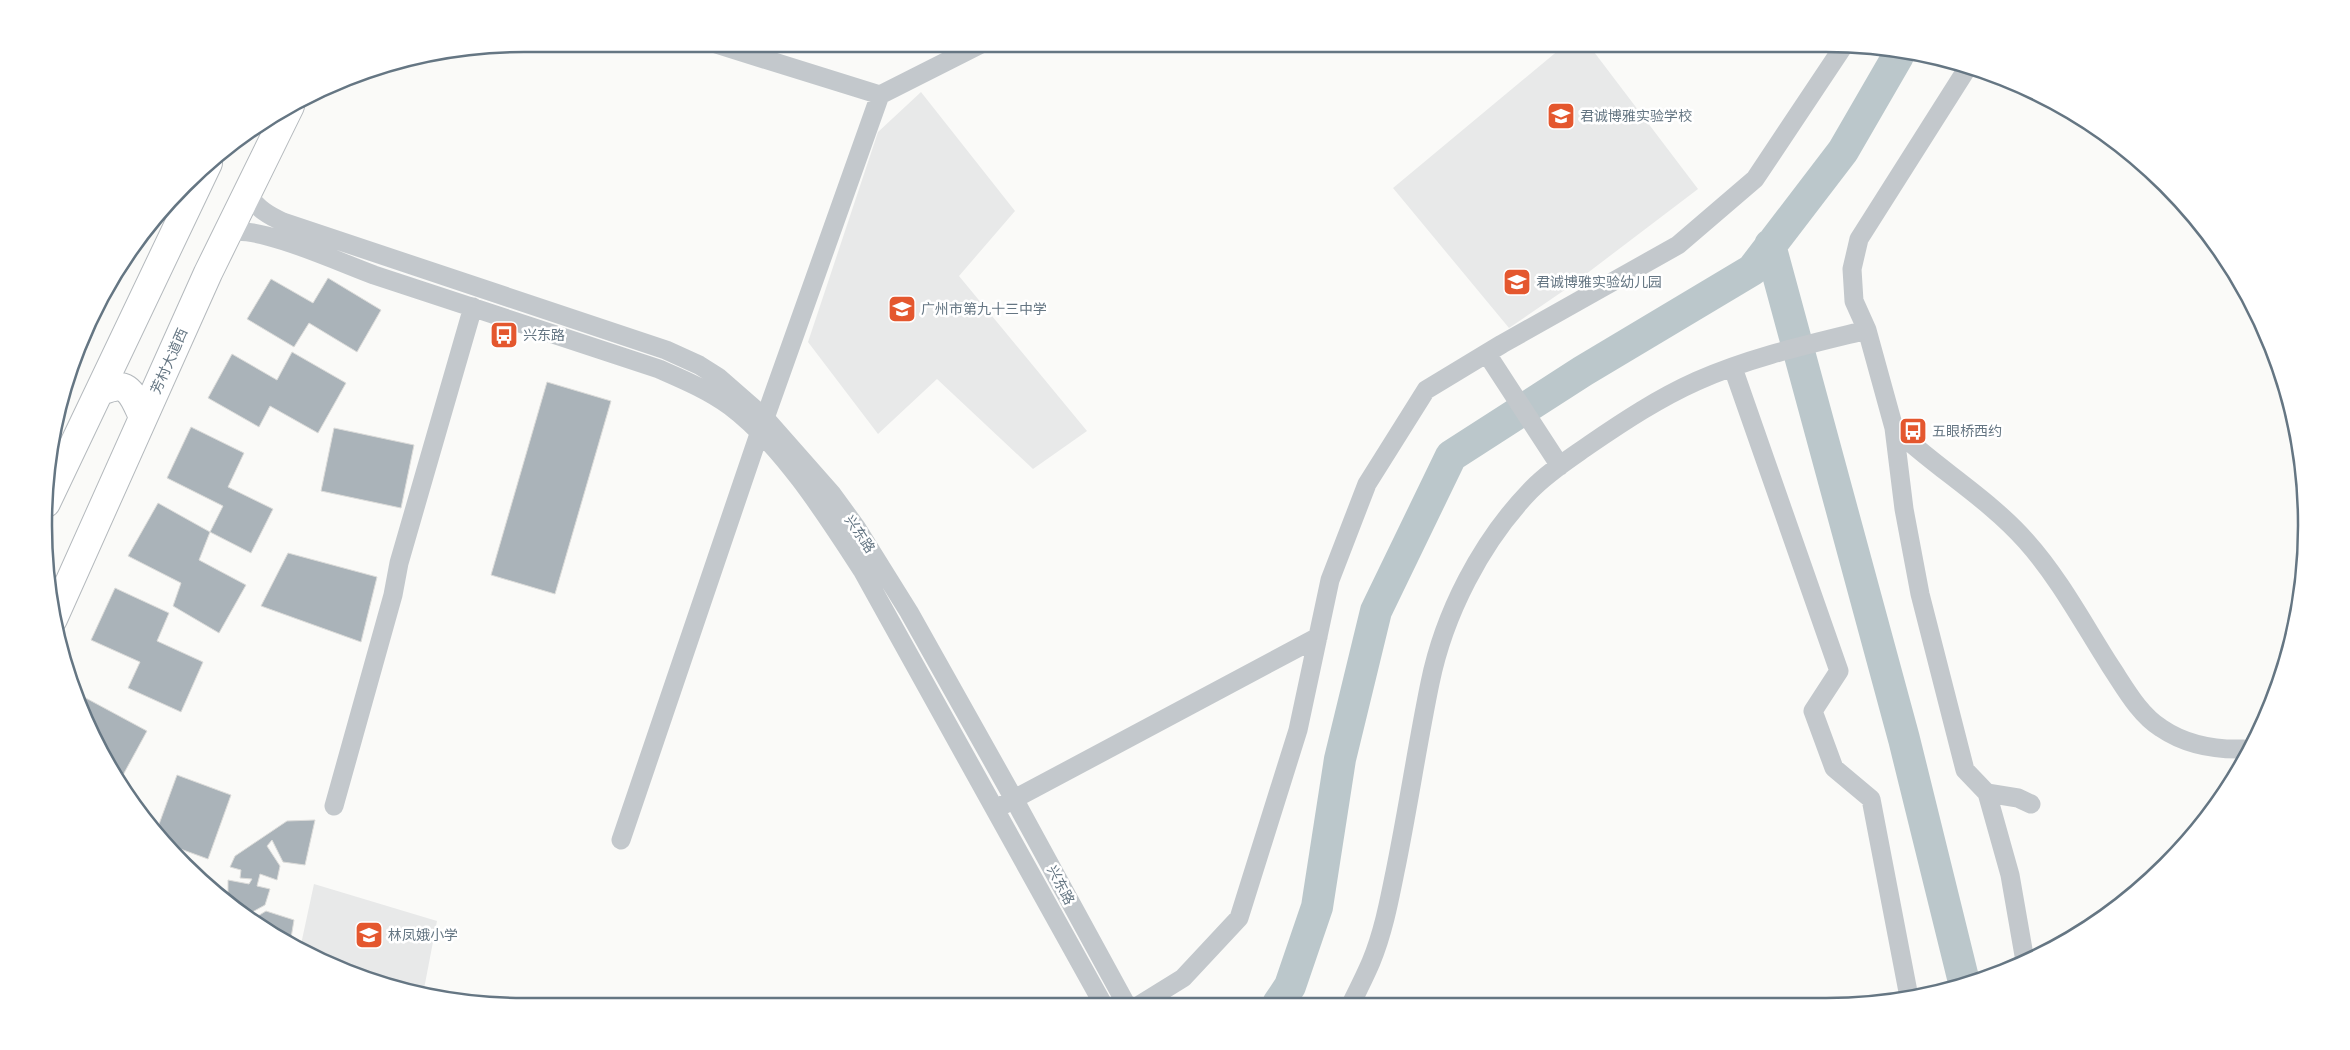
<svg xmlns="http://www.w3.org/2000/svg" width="2350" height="1050" font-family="Mulish,'Noto Sans SC',sans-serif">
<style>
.built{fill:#e8e9e9}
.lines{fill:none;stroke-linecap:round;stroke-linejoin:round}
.river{stroke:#bbc7cb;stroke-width:32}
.building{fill:#aab3b9;stroke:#dcdcda}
.highway-casing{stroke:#b4b9bd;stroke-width:30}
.minor{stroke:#c3c8cc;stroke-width:19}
.highway{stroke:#fff;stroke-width:28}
.labels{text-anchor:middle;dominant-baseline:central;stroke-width:5;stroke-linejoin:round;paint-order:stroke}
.poi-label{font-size:14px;fill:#657683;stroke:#fff;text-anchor:start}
.street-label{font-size:14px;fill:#657683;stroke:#fff}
.rim{fill:none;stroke:#657683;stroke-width:2.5}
</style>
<rect width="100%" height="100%" fill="#fafaf8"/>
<path class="built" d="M1566,44H1588L1698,189L1569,287L1509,328L1393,188Z
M921,92L1015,211L959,276L1087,431L1033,469L937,379L878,434L808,342L878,132Z
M314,884L437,921L424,989L370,981L300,949Z"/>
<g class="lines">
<path class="river" d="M1770,245L1904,739L1964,982
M1278,1004L1290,986L1317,907L1340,759L1376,611L1451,456L1583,371L1752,270L1843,151L1898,56"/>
</g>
<path class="building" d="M328,278L381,310L357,352L309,323L294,347L247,319L271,279L313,303Z
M106,289L110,291L86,350L84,349Z
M292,352L346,383L318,433L270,406L259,427L208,398L232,354L277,380Z
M547,382L611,401L555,594L491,575Z
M191,427L244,453L228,487L273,509L251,553L210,532L223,506L167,478Z
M334,428L414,445L401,508L321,491Z
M158,503L210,532L199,560L246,585L219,633L173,606L181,583L128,556Z
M288,553L377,577L361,642L261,606Z
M115,588L169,613L157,641L203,662L181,712L128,688L140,662L91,640Z
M82,696L147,731L123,775L108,765Z
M177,775L231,795L208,859L175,847L158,827Z
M315,820L305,865L283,862L272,840L267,846L280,866L277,880L260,874L257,886L270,889L265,905L247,915L223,898L228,894V880L249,884L252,879L240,878L241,870L230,867L235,856L287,821Z
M266,911L294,920L290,944L253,919Z"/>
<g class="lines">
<defs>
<path id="highway" d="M99,392C128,378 132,393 143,417
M46,503L208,163
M53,619L208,273L290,106"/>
</defs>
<use href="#highway" class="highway-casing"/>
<path class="minor" d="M716,44L880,95L981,44
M1968,67L1859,239L1852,269L1854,301L1867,330L1894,428L1904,509L1920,594L1965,770L1987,793L2018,798L2031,804
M248,195C258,209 268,215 283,222L666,350L699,365L718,377L765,418L832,494L856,527L909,612L1014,799L1126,1004
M230,232C261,226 341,263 374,275C469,307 564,337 659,369C684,380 708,390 730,406C782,445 827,516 862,570L1103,1004
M1487,354L1560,466
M1733,368L1839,671L1813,711L1834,768L1871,799L1909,997
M765,418L880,95
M1894,428C1936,468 1988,498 2026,541C2060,579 2084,625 2111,667C2125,688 2139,714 2161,728C2186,745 2214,750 2244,749
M1987,793L2010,875L2025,961
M1003,805L1318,637
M334,806L393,595L399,563L473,307
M621,840L759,434
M1141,1004L1183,978L1239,918L1298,730L1330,580L1367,484L1426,390L1502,344L1678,245L1755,179L1843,47
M1351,1004C1358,990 1365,976 1371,962C1383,933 1389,902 1395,872C1408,809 1417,746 1430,683C1444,614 1481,542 1530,491C1547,473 1569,459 1589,445C1624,421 1659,398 1697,381C1751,357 1810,344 1867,330"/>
<use href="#highway" class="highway"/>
</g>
<defs>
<symbol id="school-square" viewBox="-11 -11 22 22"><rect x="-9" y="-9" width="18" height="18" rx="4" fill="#e4572e" stroke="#fff"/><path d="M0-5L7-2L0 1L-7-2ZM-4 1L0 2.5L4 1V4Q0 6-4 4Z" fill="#fff"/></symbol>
<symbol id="bus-square" viewBox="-11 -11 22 22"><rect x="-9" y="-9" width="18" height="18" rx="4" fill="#e4572e" stroke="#fff"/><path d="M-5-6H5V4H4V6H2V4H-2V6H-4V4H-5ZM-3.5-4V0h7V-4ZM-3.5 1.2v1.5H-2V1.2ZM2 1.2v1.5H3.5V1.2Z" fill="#fff"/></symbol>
</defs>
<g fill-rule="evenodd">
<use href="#school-square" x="1545" y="100" width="32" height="32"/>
<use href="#school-square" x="1501" y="266" width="32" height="32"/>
<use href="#school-square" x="886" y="293" width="32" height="32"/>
<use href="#bus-square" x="488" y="319" width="32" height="32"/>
<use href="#bus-square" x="1897" y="415" width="32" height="32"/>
<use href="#school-square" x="353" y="919" width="32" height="32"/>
</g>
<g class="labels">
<g class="poi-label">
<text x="1580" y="116">君诚博雅实验学校</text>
<text x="1536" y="282">君诚博雅实验幼儿园</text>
<text x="921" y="309">广州市第九十三中学</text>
<text x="523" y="335">兴东路</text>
<text x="1932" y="431">五眼桥西约</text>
<text x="388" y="935">林凤娥小学</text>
</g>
<g class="street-label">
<text transform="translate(169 361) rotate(-66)">芳村大道西</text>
<text transform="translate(860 534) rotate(56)">兴东路</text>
<text transform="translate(1061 885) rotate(62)">兴东路</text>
</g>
</g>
<path d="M0 0H2350V1050H0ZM524 52H1826A472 472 0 0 1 2298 524V526A472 472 0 0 1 1826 998H524A472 472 0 0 1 52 526V524A472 472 0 0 1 524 52Z" fill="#fff" fill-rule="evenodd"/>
<path class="rim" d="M524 52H1826A472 472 0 0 1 2298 524V526A472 472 0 0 1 1826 998H524A472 472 0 0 1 52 526V524A472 472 0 0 1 524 52Z"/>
</svg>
